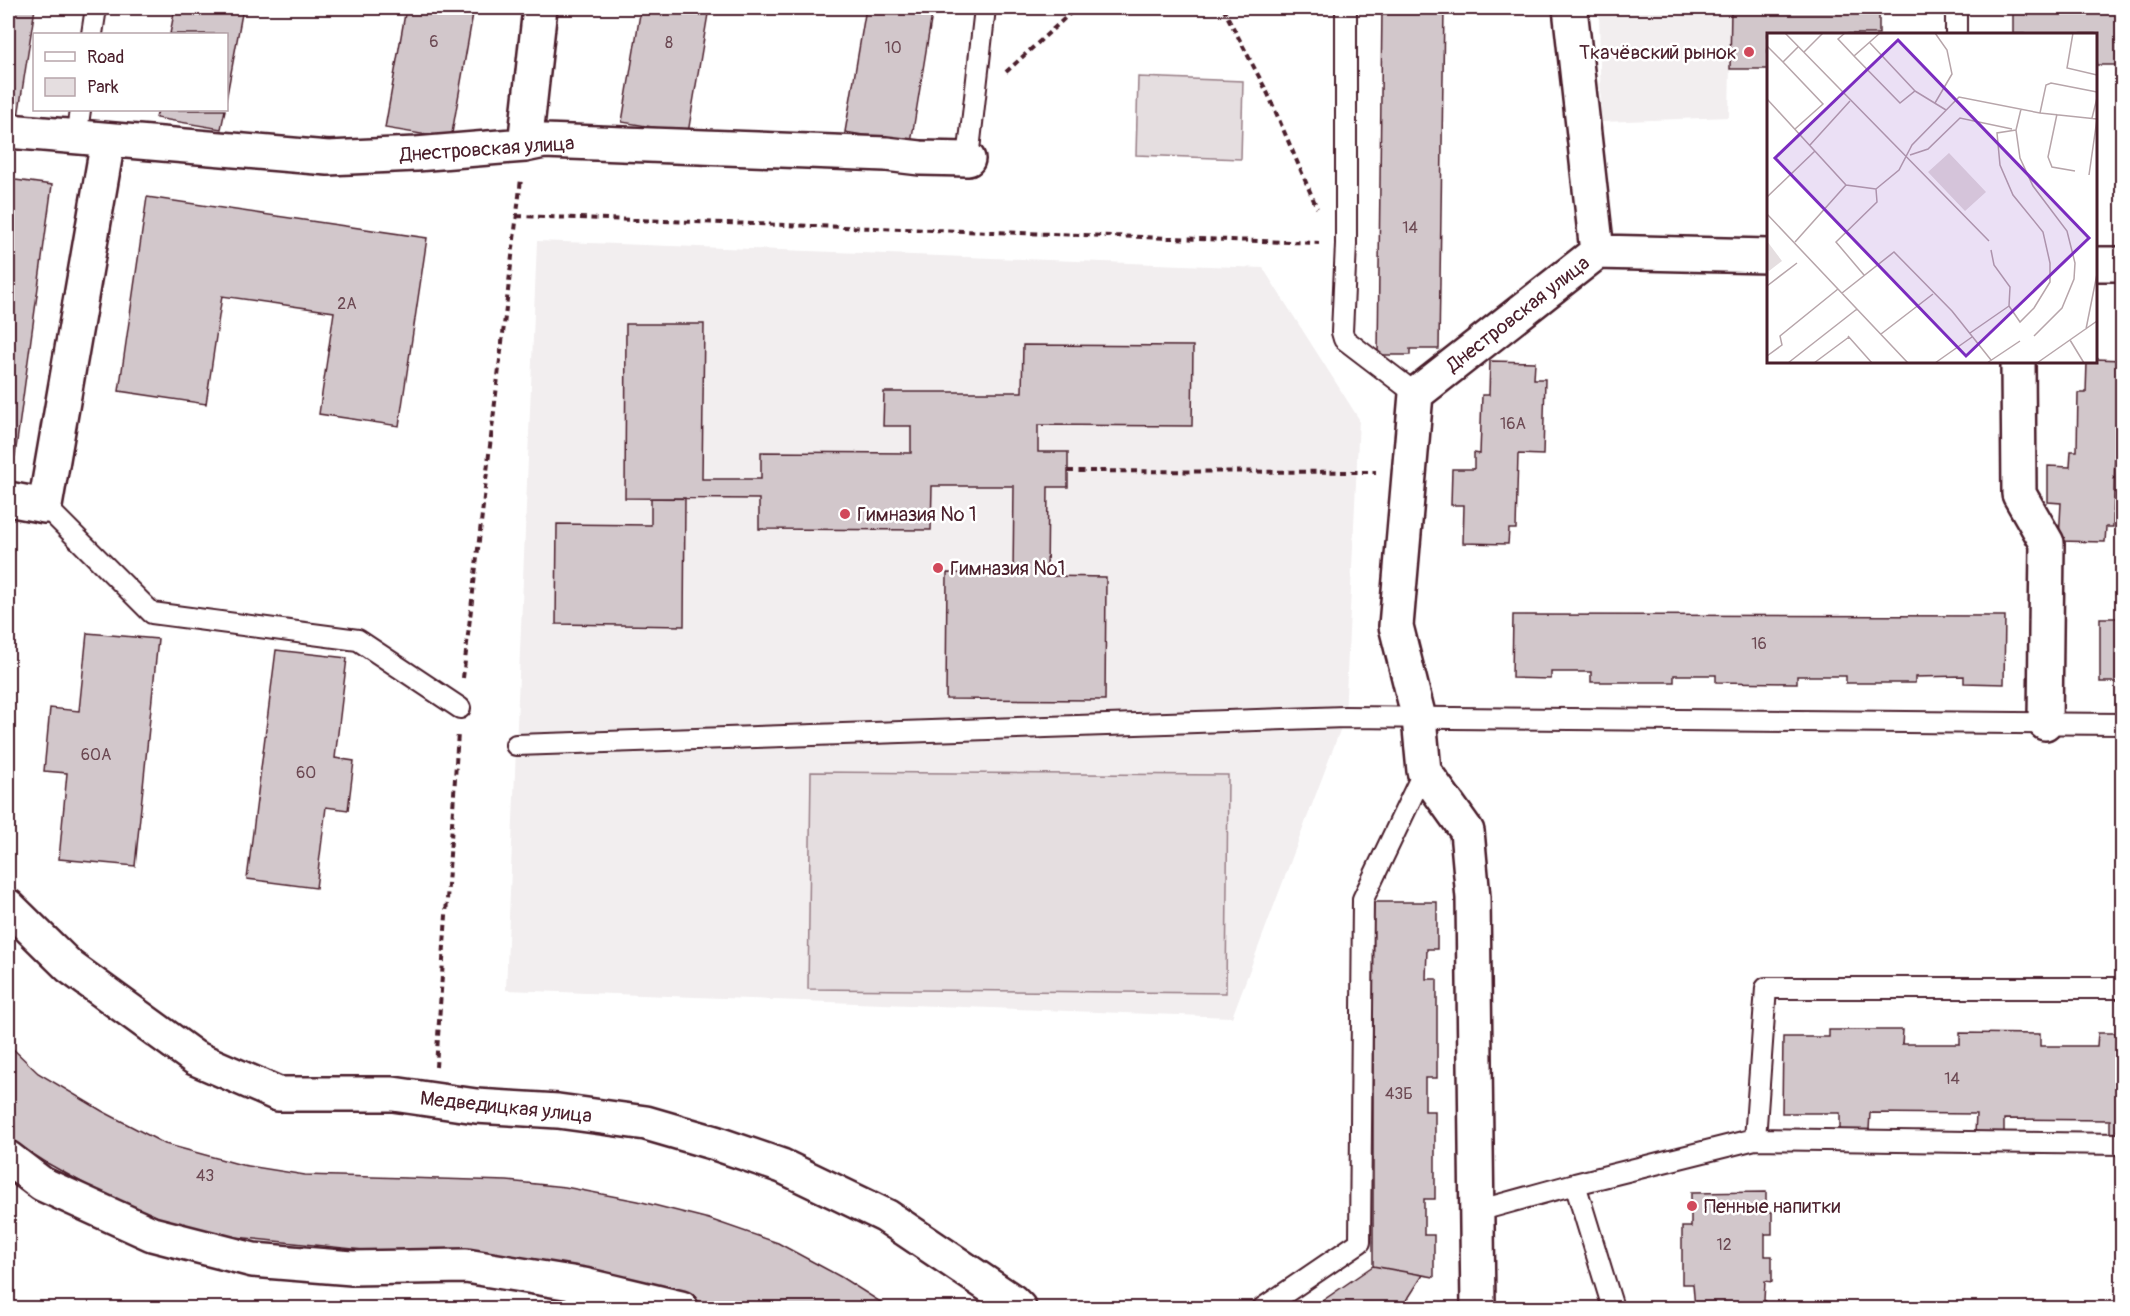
<svg xmlns="http://www.w3.org/2000/svg" width="2130" height="1316" font-family="Pangolin,sans-serif">
<style>
.built{fill:#f2eeef}
.green{fill:#e5dee0;stroke:#987e86;stroke-width:1.5}
.building{fill:#d2c7cb;stroke:#4a1f2b;stroke-width:1.5}
.lines{fill:none;stroke-linecap:round;stroke-linejoin:round}
.lane-casing{stroke:#4a1f2b;stroke-width:24}
.street-casing{stroke:#4a1f2b;stroke-width:38}
.path{stroke:#4a1f2b;stroke-width:4;stroke-dasharray:6 4.5;stroke-linecap:butt}
.lane{stroke:#fff;stroke-width:20}
.street{stroke:#fff;stroke-width:33}
.poi-dot{fill:#d1495b;stroke:#fff;stroke-width:2}
.labels{text-anchor:middle;dominant-baseline:central;stroke-width:5;stroke-linejoin:round;paint-order:stroke}
.number-label{font-size:16px;fill:#6c4953}
.poi-label{font-size:20px;fill:#4a1f2b;stroke:#fff;text-anchor:start}
.street-label{font-size:20px;fill:#4a1f2b;stroke:#fff}
.inset-road{fill:none;stroke:#b7a5aa;stroke-width:1.5}
.view{fill:#7b2cbf;fill-opacity:0.15;stroke:#7b2cbf;stroke-width:3}
.inset-edge{fill:none;stroke:#4a1f2b;stroke-width:3}
</style>
<rect width="100%" height="100%" fill="#fff"/>
<filter id="ink" filterUnits="userSpaceOnUse"><feTurbulence type="fractalNoise" baseFrequency=".0167" numOctaves="2"/><feDisplacementMap in="SourceGraphic" scale="12" xChannelSelector="R" yChannelSelector="G"/><feConvolveMatrix kernelMatrix="1 2 1 2 8 2 1 2 1" color-interpolation-filters="sRGB"/></filter>
<g filter="url(#ink)">
<path class="built" d="M1599,8H1731L1729,117L1601,122Z
M537,241L1263,268L1359,419L1345,717L1232,1017L506,990Z"/>
<path class="green" d="M1138,77L1243,81L1241,159L1136,155Z
M811,772L1228,775L1226,993L808,989Z"/>
<path class="building" d="M8,8H35L18,117L8,116Z
M175,8H243L226,100V34H170Z
M406,8H474L451,139L385,128Z
M641,8H709L688,133L622,122Z
M866,8H933L911,143L845,132Z
M1382,8H1444L1439,349H1410V355H1378Z
M1731,8H1879V34H1768V69H1730Z
M2013,8H2122V65H2096V34H2013Z
M158,110H225L221,129L156,118Z
M8,179L52,185L15,456L8,455Z
M147,197L427,238L399,426L319,414L334,312L222,296L206,404L119,391Z
M626,324H704L702,479H761V452L911,453V426H883L884,392H1022L1023,345L1193,346L1192,426L1038,425V452H1068V487H1048L1047,576L1106,577L1105,700L946,699L947,573L1013,574L1014,486H932L931,530L759,529V499L625,498Z
M2096,359L2122,360V453L2115,452L2113,527H2106L2105,542L2059,541L2061,503L2048,502V466L2070,467L2071,451H2077L2078,393H2086L2087,362H2096Z
M1490,361L1535,362L1534,379H1545L1543,455L1518,454L1516,529H1509L1508,544L1463,543L1464,505H1451L1452,469H1474V453L1480,454L1482,395H1489Z
M651,498H685L684,626L556,624L557,524L651,525Z
M1513,615L2005,616L2004,684L1964,683V676L1915,677V683H1846V676H1797V683L1716,682V675H1674V682H1591V672H1551V679L1512,678Z
M2100,618H2122V682H2100Z
M87,633L158,639L135,866L59,859L67,773L44,771L50,708L79,711Z
M276,650L347,658L335,758L354,761L348,810L326,807L316,888L247,879Z
M1373,902H1437V949H1427L1426,979H1437V1078H1425V1111H1435V1199H1424V1235H1434V1277L1373,1266Z
M1829,1030H1903L1902,1044H1960V1033L2040,1034V1046H2097L2098,1033H2122V1137H2110V1120L2004,1119V1134H1975L1976,1114L1870,1113L1869,1130H1840V1113H1782L1783,1037H1829Z
M8,1044L38,1073L102,1111L165,1144L242,1165L305,1175L507,1181L565,1187L638,1201L709,1219L778,1243L841,1277L890,1308H719L678,1294L373,1251L235,1237L175,1224L110,1198L47,1163L8,1138Z
M1766,1192V1212H1772V1234H1765V1256H1772V1282L1765,1281L1764,1300L1769,1308H1695L1693,1284H1682V1227H1691V1193Z
M1373,1266L1423,1275L1402,1308H1312Z"/>
<g class="lines">
<defs>
<path id="lane" d="M1346,8V244L1342,332L1344,339L1416,394
M92,34L96,8
M1956,34V8
M76,138L80,110
M968,159L985,8
M45,506L152,613L358,640L460,708
M516,745L1345,717L2122,724
M1755,1139L2122,1144
M1575,1184L1613,1308
M1477,1211L1575,1184L1755,1139L1766,988H2122
M1263,1308L1360,1242L1363,899L1424,771"/>
<path id="street" d="M1570,8L1597,252
M8,131L328,158L416,154L525,145L544,141L886,154L920,158L968,159
M525,145L540,8
M2096,264H2122
M2018,362L2019,494L2047,543L2045,723
M8,499L45,506L108,140
M8,906L70,967L195,1058L278,1094H393L476,1106L558,1111L646,1123L715,1143L782,1166L886,1216L1012,1301L1019,1308
M8,1158L42,1184L152,1234L253,1260L352,1268L466,1266L584,1285L681,1308
M1478,1308L1473,898L1467,831L1424,771L1419,718L1396,626L1416,394L1597,252L1768,256"/>
</defs>
<use href="#lane" class="lane-casing"/>
<use href="#street" class="street-casing"/>
<path class="path" d="M1223,8L1268,94L1317,208
M1006,72L1076,8
M517,216L1319,243
M1068,471L1376,472
M463,678L521,179
M436,1067L458,733"/>
<use href="#lane" class="lane"/>
<use href="#street" class="street"/>
</g>
</g>
<g class="poi-dot">
<circle cx="1749" cy="52" r="6"/>
<circle cx="845" cy="514" r="6"/>
<circle cx="938" cy="568" r="6"/>
<circle cx="1692" cy="1206" r="6"/>
</g>
<g class="labels">
<g class="number-label">
<text x="434" y="42">6</text>
<text x="669" y="43">8</text>
<text x="893" y="48">10</text>
<text x="1410" y="228">14</text>
<text x="347" y="304">2А</text>
<text x="1513" y="424">16А</text>
<text x="1759" y="644">16</text>
<text x="96" y="755">60А</text>
<text x="306" y="773">60</text>
<text x="1952" y="1079">14</text>
<text x="1399" y="1094">43Б</text>
<text x="205" y="1176">43</text>
<text x="1724" y="1245">12</text>
</g>
<g class="poi-label">
<text x="1737" y="52" text-anchor="end">Ткачёвский рынок</text>
<text x="857" y="514">Гимназия № 1</text>
<text x="950" y="568">Гимназия №1</text>
<text x="1704" y="1206">Пенные напитки</text>
</g>
<g class="street-label">
<text transform="translate(487 149) rotate(-4)">Днестровская улица</text>
<text transform="translate(1518 314) rotate(-38)">Днестровская улица</text>
<text transform="translate(506 1107) rotate(6)">Медведицкая улица</text>
</g>
</g>
<g transform="translate(1767 33)">
<rect width="330" height="330" fill="#fff"/>
<path d="M182,120L219,159L198,178L161,139ZM0,208L15,228L2,238L0,236Z" fill="#e5dee0"/>
<path class="inset-road" d="M18,0L222,208M78,0L71,6L87,23M113,0L87,23L133,70L148,58L179,77M168,0L180,17L185,41L168,70M306,0L300,35L330,42M103,10L148,58M0,13L16,29M37,19L56,0M0,66L79,152L109,156M254,76L249,97L253,125L266,153L300,198L308,230L307,246L295,275L267,303M273,80L279,52L284,50L330,59M290,81L281,124L285,134L308,138M325,85L330,65M28,96L56,71L16,29L31,14M43,112L83,68M143,122L161,116L193,85L245,96M322,142L330,86M109,156L132,137L145,112L192,64L273,80L330,86M0,164L48,118M0,181L141,330M28,209L79,152M224,217L227,232L243,254L242,273L253,289L267,275L283,249V230L276,199L246,162L233,132L230,100L249,97M97,242L69,209L110,169L109,156M0,253L30,230M75,260L127,219L185,278L224,327M319,296L330,241M203,300L242,273M114,301L166,261M81,303L105,330M303,307L317,330M0,323L15,312L13,303L71,256M21,330L90,276M47,330L82,304M168,330L205,304M220,330L253,308M270,330L330,288"/>
<path class="view" d="M131,7L322,205L199,323L8,125Z"/>
<rect width="330" height="330" class="inset-edge"/>
</g>
<rect width="2130" height="1316" fill="none" stroke="#fff" stroke-width="30"/>
<rect x="15" y="15" width="2100" height="1286" fill="none" stroke="#4a1f2b" stroke-width="2" filter="url(#ink)"/>
<rect x="33" y="33" width="195" height="78" fill="#ffffff" stroke="#b7a5aa" stroke-width="1.5"/>
<rect x="45" y="52" width="30" height="9" fill="#ffffff" stroke="#b7a5aa" stroke-width="1.5"/>
<text x="87" y="63" font-size="18" fill="#4a1f2b">Road</text>
<rect x="45" y="78" width="30" height="18" fill="#e5dee0" stroke="#b7a5aa" stroke-width="1.5"/>
<text x="87" y="93" font-size="18" fill="#4a1f2b">Park</text>
</svg>
